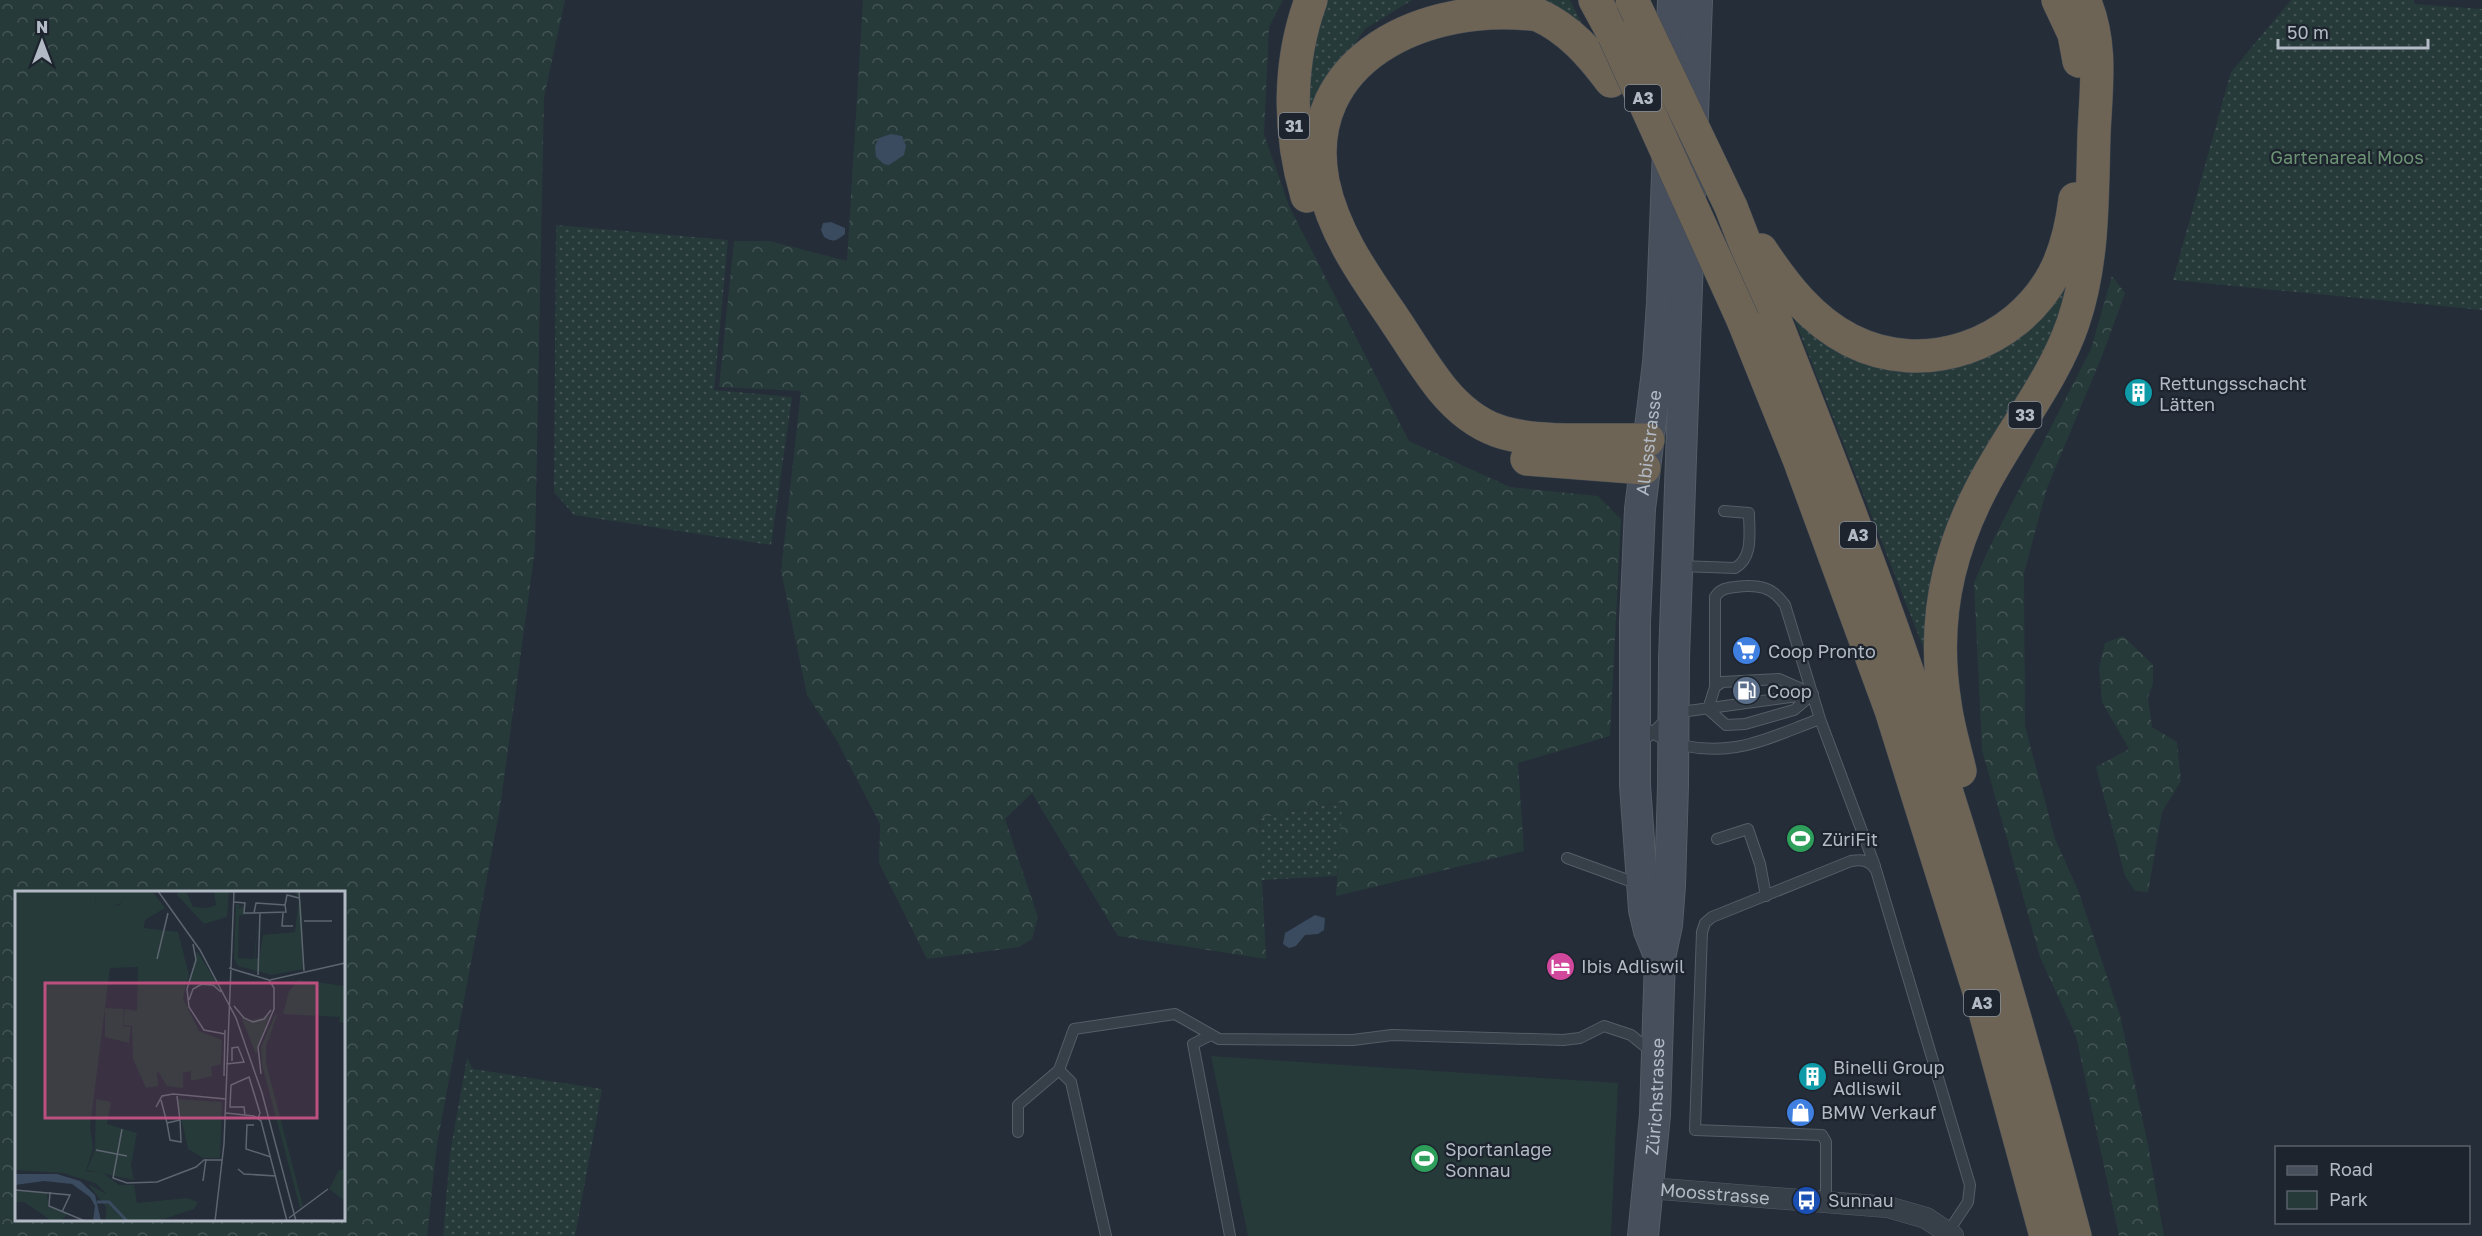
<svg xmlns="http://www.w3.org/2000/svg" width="2482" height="1236" font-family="'Golos Text',sans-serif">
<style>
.green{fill:url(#green-dots)}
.forest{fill:url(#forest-crowns);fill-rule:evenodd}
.pitch{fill:#273a3a}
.water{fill:#3a4b60}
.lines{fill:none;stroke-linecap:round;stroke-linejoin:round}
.service-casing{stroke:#555d67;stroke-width:12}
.minor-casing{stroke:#555d67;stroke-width:22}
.secondary-casing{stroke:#555d67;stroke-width:32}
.motorway-casing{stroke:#424a54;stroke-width:34}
.service{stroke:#373f49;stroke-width:10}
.minor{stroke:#373f49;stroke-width:21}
.secondary{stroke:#464f5b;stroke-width:30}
.motorway{stroke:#6e6455;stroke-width:33}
.motorway-bridge-casing{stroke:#424a54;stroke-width:34;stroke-linecap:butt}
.motorway-bridge{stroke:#6e6455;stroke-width:33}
.labels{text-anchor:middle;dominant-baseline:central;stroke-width:4.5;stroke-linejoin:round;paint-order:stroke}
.shield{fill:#1d242e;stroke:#858d98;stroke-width:1.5}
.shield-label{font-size:16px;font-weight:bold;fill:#b2bac5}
.park-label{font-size:18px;fill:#6c9474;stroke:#1d242e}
.poi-label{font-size:18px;fill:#b2bac5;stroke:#1d242e;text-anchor:start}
.street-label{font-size:18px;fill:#b2bac5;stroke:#1d242e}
.inset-river{fill:none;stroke:#3a4b60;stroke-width:3}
.inset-road{fill:none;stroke:#5d6570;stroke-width:1.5}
.view{fill:#bc5180;fill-opacity:0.15;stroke:#bc5180;stroke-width:3}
.inset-edge{fill:none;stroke:#b2bac5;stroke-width:3}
</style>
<defs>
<pattern id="green-dots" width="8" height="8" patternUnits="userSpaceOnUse" patternTransform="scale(1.5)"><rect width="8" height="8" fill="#273a3a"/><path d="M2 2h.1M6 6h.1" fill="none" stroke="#445455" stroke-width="1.8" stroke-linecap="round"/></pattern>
<pattern id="forest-crowns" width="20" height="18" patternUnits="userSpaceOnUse" patternTransform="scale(1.5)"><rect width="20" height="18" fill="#273a3a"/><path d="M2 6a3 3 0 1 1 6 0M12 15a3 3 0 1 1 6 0" fill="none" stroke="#445455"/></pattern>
</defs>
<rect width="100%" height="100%" fill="#242d38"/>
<path class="green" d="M1322,0H1412L1365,29L1328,81L1310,132L1303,84Z
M1520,0H1570L1590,40Z
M2291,0H2414V4L2482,9V310L2173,280L2231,72Z
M556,225L728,240L714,390L792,397L771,545L574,515L554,492Z
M2075,241L2069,312L1925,652L1791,310L1846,349L2005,342Z
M1343,802L1337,876L1262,880L1259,818Z
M467,1058L473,1069L602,1089L575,1236H443L450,1153Z"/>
<path class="forest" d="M0,0H565L544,97L535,549L500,808L437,1144L427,1236H0ZM344,892V1220H16V892Z
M863,0H1283L1269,27L1264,134L1289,206L1409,441L1510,487L1598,496L1621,519L1610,736L1518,763L1524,851L1336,896L1342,802L1259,818L1266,959L1118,936L1032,793L1005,819L1038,917L1032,939L1019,947L927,959L879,863L880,824L836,739L807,695L781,571L801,391L719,387L734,241H770L847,261Z
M2112,276L2125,293L2102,356L2047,488L2024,573L2025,726L2055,839L2078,890L2120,1015L2148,1145L2164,1236H2119L2076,1036L2040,957L1982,750L1974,583L1989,548L2091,349Z
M2123,636L2153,665V683L2148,697L2152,727L2177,742L2181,781L2162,812L2148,892L2135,891L2125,876L2096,767L2129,749L2102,702L2099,668L2105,643Z"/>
<path class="pitch" d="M1211,1056L1618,1083L1611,1236H1248Z"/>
<path class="water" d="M891,134L902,136L906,146L904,155L889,165L884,164L876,157L875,146L879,138Z
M831,222L845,228V234C836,241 834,243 824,237L821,230L823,223Z
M1315,915L1325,918L1324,930L1318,934L1305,935L1296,946L1289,948L1283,944L1285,933Z"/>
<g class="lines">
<defs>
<path id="service" d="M1680,566L1735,568C1754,557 1749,532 1749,513L1724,511
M1715,687L1722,682L1779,679L1813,694
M1708,709L1726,725L1745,724L1794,710L1813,694
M1820,719L1875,866
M1641,724C1665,747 1704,752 1736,747C1763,743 1794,728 1820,719L1785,605C1772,586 1757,584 1735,587C1726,588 1720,589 1715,597V687L1708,709
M1648,737L1673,713L1813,694
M1717,839L1748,829L1760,864L1766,896
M1567,858L1630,881
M1211,1035L1193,1044L1230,1236
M1059,1070L1071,1082L1106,1236
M1018,1132V1105L1059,1070L1074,1029L1175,1014L1219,1039L1353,1040L1392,1035L1563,1040L1580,1038L1604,1026L1631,1035L1652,1052
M1826,1201V1142L1822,1135L1695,1130L1702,932L1705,923L1712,917L1851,861C1862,859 1869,860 1876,870L1970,1185L1968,1202L1948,1232"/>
<g id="minor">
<path id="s1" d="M1649,1188L1888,1207L1926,1218L1953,1236"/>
</g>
<g id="secondary">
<path d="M1670,84L1673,0"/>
<path id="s2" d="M1660,958L1649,931L1644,910L1635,785V622L1640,509L1658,363L1662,303L1668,150"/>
<path id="s3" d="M1643,1236L1655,1115L1660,958L1667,925L1670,886L1673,786L1674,659L1697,0"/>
</g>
<path id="motorway" d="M1595,0L1614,35
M2058,0L2074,34L2079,61
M1611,81C1591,54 1569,29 1538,15C1426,0 1299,59 1323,182C1333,230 1361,271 1388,310C1406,336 1422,364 1442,389C1479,434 1511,438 1566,440C1593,440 1620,440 1648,440
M1307,196C1288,132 1288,63 1311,0
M1731,207C1794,370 1860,531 1916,697C1975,875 2027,1055 2075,1236
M1761,250C1785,286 1811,320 1850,340C1924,378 2016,345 2054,274C2066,251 2072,224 2075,199
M1743,320L1799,459L1891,710L1982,1001L2046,1236
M1527,459L1644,468
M1960,771C1955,749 1948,727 1945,704C1930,611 1952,533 2001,454C2026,412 2057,370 2073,323C2094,262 2092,197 2094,134C2096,89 2103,42 2084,0"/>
</defs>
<use href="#service" class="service-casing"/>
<use href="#minor" class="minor-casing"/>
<use href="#secondary" class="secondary-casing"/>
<use href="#motorway" class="motorway-casing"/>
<use href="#service" class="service"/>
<use href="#minor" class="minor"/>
<use href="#secondary" class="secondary"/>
<use href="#motorway" class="motorway"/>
<defs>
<path id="motorway-bridge" d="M1632,0L1731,207
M1614,35L1743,320"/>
</defs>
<use href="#motorway-bridge" class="motorway-bridge-casing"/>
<use href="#motorway-bridge" class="motorway-bridge"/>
</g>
<defs>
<symbol id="building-disc" viewBox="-11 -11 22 22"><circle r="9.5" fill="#0f9aa8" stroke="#1d242e"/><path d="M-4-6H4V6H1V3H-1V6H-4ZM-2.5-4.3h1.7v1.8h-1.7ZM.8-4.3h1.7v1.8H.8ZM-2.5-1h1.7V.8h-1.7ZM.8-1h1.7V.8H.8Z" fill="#fff"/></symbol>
<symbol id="supermarket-disc" viewBox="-11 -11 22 22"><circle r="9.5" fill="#3f7fe0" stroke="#1d242e"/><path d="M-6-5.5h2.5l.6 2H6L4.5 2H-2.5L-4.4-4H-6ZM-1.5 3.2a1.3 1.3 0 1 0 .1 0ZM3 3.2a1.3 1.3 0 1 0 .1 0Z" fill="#fff"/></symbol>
<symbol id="fuel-disc" viewBox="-11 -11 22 22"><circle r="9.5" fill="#5c6f8a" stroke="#1d242e"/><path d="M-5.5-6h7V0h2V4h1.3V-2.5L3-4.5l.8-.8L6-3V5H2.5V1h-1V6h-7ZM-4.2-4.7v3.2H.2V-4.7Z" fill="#fff"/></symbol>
<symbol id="stadium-disc" viewBox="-11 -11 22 22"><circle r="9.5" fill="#2e9e5b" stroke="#1d242e"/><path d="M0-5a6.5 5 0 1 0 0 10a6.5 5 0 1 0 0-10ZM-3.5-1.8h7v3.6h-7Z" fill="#fff"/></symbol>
<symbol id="hotel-disc" viewBox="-11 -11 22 22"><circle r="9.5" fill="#d1479c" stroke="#1d242e"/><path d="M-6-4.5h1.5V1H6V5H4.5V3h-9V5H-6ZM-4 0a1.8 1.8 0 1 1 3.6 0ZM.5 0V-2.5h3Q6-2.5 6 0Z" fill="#fff"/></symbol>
<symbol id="shop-disc" viewBox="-11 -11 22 22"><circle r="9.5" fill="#3f7fe0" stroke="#1d242e"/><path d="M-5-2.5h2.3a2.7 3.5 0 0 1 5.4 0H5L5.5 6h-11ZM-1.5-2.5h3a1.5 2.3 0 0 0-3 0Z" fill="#fff"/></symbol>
<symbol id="bus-disc" viewBox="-11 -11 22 22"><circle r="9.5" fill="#1a4fb4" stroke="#1d242e"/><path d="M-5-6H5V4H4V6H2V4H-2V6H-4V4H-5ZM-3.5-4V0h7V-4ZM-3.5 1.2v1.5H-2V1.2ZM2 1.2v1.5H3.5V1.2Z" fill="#fff"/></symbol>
</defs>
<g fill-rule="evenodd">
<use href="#building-disc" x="2122" y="376" width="33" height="33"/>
<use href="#supermarket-disc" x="1730" y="634" width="33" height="33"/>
<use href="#fuel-disc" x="1730" y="674" width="33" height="33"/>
<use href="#stadium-disc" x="1784" y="822" width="33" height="33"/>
<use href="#hotel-disc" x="1544" y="950" width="33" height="33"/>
<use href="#building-disc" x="1796" y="1060" width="33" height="33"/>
<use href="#shop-disc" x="1784" y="1096" width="33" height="33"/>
<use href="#stadium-disc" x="1408" y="1142" width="33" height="33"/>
<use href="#bus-disc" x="1790" y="1184" width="33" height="33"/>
</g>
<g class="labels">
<g class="shield">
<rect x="1625" y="85" width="36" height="26" rx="4.5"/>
<rect x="1279" y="113" width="30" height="26" rx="4.5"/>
<rect x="2008.5" y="402" width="33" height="26" rx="4.5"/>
<rect x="1840" y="522" width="36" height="26" rx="4.5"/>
<rect x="1964" y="990" width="36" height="26" rx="4.5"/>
</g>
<g class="shield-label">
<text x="1643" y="98">A3</text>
<text x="1294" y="126">31</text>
<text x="2025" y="415">33</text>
<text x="1858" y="535">A3</text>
<text x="1982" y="1003">A3</text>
</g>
<g class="park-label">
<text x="2347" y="157">Gartenareal Moos</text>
</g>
<g class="poi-label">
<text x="2159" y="383">Rettungsschacht<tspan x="2159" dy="21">Lätten</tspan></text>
<text x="1768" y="651">Coop Pronto</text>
<text x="1767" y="691">Coop</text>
<text x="1822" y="839">ZüriFit</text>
<text x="1581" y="966">Ibis Adliswil</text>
<text x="1833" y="1067">Binelli Group<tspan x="1833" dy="21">Adliswil</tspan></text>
<text x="1821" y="1112">BMW Verkauf</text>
<text x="1445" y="1149">Sportanlage<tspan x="1445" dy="21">Sonnau</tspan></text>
<text x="1828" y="1200">Sunnau</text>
</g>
<g class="street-label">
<text stroke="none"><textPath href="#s2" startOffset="519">Albisstrasse</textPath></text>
<text stroke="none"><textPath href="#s3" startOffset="140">Zürichstrasse</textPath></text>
<text stroke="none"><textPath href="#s1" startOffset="66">Moosstrasse</textPath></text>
</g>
</g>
<g transform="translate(15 891)">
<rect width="330" height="330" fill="#242d38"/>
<path d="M80,0H110L109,10L98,16L81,17ZM279,0H283L286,10L287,21L288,78L257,84L223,75L219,68L221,13L225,14L223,18L229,14V23L240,24H224L223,67L239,68L243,25L240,67L244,68L248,44L280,41L284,7ZM182,60L204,96L173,94ZM283,89L330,95V132L324,131L325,126L268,123L274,100ZM90,117L109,118L108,135L116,136L114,152L90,146ZM254,125L241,163L226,126L232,130ZM81,208L96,211L92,233L122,242L116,274L119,289L72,279L80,258ZM330,278V310L314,298L324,279ZM73,293L92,303L109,330H91V316ZM0,300L32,301L33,314L52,323L46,330H37L9,311H0Z" fill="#273a3a"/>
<path d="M0,0H80L81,17L105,14L110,0H137L150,17L130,29L129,37L163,41L174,84L168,107L184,140L207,149L206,173L196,176L197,185L176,190V180L168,182V197L152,195L142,179L143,195L131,197L118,168L117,135L108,134L110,118L122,120L123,76L95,77L75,236L78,257L71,280L88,282L104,294H119L122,312L172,307L183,311L179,318L143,330H109L95,313L87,312L85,307L92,303L80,292L48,282L0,279ZM164,0H171L178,16L192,17L201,14L199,0H214L212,26L189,33L162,4ZM261,122L262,124L251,155V172L288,315L285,317L247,174L246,156Z" fill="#273a3a"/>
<path d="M162,208L207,211L205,267H188L173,258Z" fill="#273a3a"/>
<path d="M0,283H42L65,290L80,304L86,330H78L80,315L75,306L57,293L29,290L0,294Z" fill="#3a4b60"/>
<path class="inset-river" d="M82,311H94L112,330"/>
<path class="inset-road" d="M143,0L185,59L221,127L247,202L281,330M284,0L289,80M219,11L230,12L229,22H239M241,12L270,14L271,21L239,22ZM270,14L272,4L284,7M268,22L267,35H278M289,30H317M178,53L181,69L172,98L174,116L189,139L210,143M142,68L153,22M214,77L254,89M243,84L245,22M255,89L330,72M174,109L178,98L187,93L198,94L206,101M219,115L229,127L238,131L249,128L256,119M211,173L229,171L223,156L217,157V170M246,183L243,156L259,118V97L254,89M209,185L210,139M146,209L152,232L165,229L162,205M141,216L147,205L158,203L211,208M211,222L239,225L246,230L272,330M230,224L229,216H215L216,194L234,186L245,222L243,227M152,232L155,249L166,251L165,229M239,234H232L231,258L256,266M107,238L98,287L112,292L142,291L181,276L189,269H207M81,259L112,265M223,278L229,283L261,285M188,290L191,268M0,299L55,304L47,321M35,301L34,315L70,330M274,327L313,298M200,330L209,253L219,0"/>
<path class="view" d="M30,92H302V227H30Z"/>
<rect width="330" height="330" class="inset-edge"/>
</g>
<rect x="2275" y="1146" width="195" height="78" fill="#1d242e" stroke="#59606a" stroke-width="1.5"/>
<rect x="2287" y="1166" width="30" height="9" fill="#464f5b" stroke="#59606a" stroke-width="1.5"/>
<text x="2329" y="1176" font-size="18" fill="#b2bac5">Road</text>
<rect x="2287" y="1191" width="30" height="18" fill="#273a3a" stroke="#59606a" stroke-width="1.5"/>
<text x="2329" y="1206" font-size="18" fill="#b2bac5">Park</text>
<g transform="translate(42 42)" stroke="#1d242e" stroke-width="4.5" paint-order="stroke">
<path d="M0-4.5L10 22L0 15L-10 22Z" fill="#b2bac5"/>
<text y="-9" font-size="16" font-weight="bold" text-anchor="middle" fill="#b2bac5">N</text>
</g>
<path d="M2278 39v9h150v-9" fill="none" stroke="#b2bac5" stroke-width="3"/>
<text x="2287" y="39" font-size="18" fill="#b2bac5" stroke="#1d242e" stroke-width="4.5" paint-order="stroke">50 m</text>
</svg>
